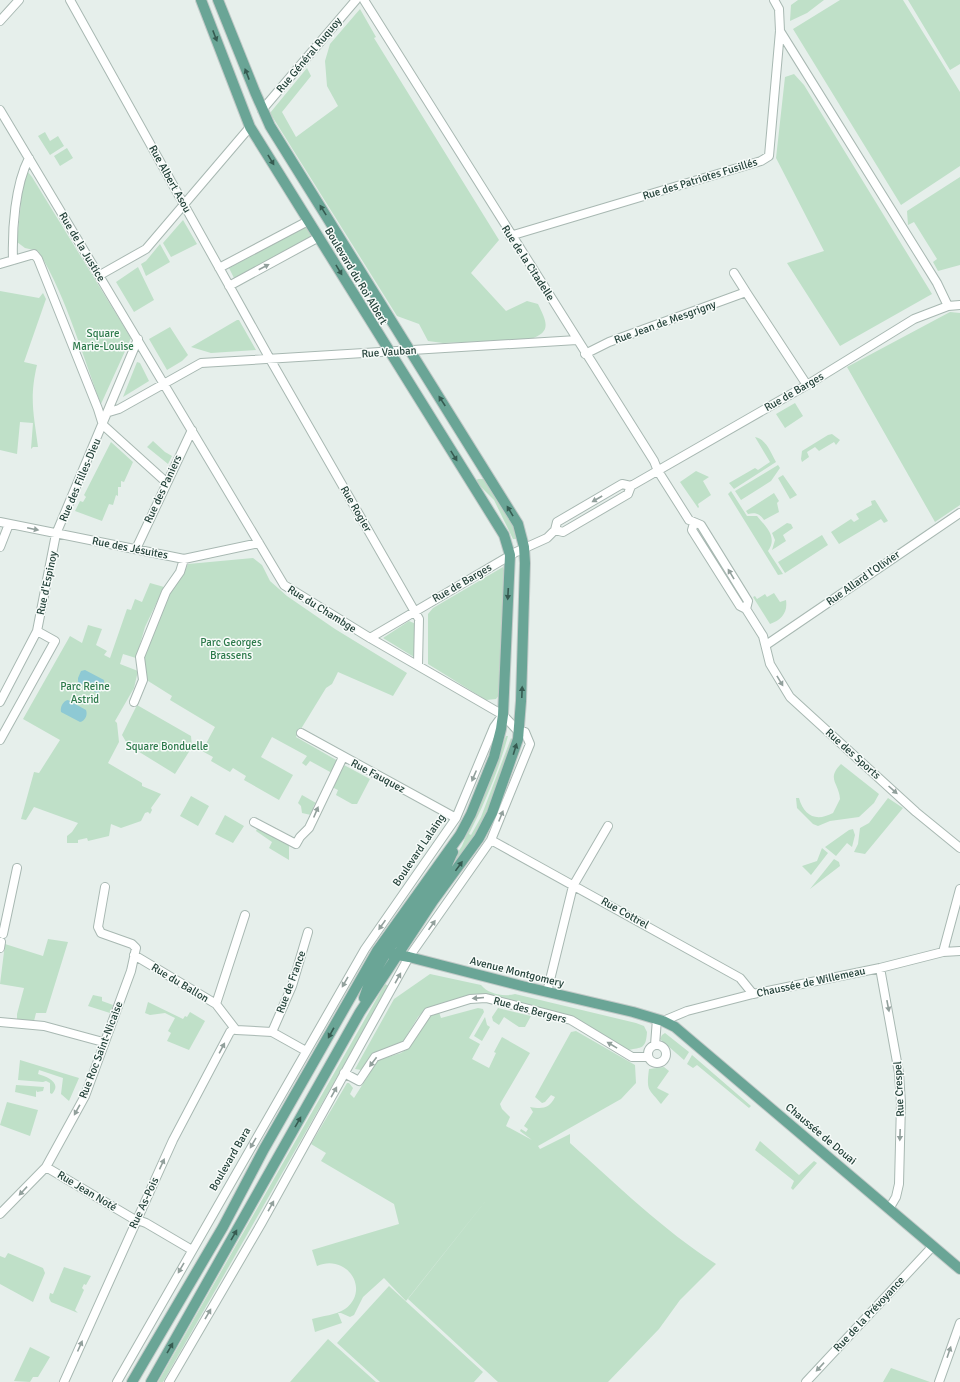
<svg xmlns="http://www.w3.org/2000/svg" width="960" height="1382" font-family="Signika,sans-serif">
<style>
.green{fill:#bfe0c8}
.water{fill:#8ec9d4}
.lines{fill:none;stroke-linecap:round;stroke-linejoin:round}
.minor-casing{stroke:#a8b8b2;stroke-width:10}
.major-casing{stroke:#c2cac8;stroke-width:12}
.minor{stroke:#fff;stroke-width:8}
.major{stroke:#6aa596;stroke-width:10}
.oneway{fill:#365b51}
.oneway2{fill:#92a09c}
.labels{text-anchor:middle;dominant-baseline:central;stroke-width:3;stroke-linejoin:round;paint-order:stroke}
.street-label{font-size:11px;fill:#24423a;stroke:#f7fbf9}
.park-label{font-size:11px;fill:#2d7a4b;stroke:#f7fbf9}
</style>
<rect width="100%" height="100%" fill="#e6efeb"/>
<path class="green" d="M798,0H824L807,13L790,21L791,5Z
M840,0H903L960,92V166L901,205L793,29Z
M908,0H960V64L950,70Z
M360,9L376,37L374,38L499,240L471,273L506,311L527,301L538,304C546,321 553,332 530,339L443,343L428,341L419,324L397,316L270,113L307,68L311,76L282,112L296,137L338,106L327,86L325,61L330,44Z
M794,74L804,85L932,294L840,346L787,263L824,251L776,158L785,77Z
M45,132L50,141L58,136L64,146L50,155L38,136Z
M67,148L73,158L60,166L54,156Z
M28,172L32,177L131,338L101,404C82,355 66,295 38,251L25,248L17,242L23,182Z
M960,177V265L938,271L933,262L937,259L914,222L908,225L907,211Z
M183,220L197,244L171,257L163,243Z
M306,226L311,234L310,238L234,278L229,268Z
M160,244L170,262L146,276L141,264L146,261Z
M138,267L154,300L134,312L116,282Z
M0,291L39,298L43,293L46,299L24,362L37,365C29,399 34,415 38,447H33L31,449L33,423L20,422L17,454L0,450Z
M950,312L960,313V505L935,522L847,367Z
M237,320H239L256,350L211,353L191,347Z
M170,327L188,355L182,361L167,370L149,339Z
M137,362L140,363L149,381L123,397Z
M795,403L803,416L785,428L776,414Z
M832,434L840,440L836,445L834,442L819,451L815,447L807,452L809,457L802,462L801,459L802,451L828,435Z
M755,437C766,439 771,453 776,462L734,489L729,483L755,468L758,470L770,462Z
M153,441L165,452L172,456L168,464L147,447Z
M111,442L133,462L124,482L121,481V487H118V496L116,495L113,505L109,504L102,521L75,511L80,501L83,502L86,497L84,495Z
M778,465L780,468L771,481L741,500L735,491Z
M696,471L709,477L703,481L711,495L698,504L699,507L698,508L680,482Z
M783,475L797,495L790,499L778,478Z
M478,479H485L512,523L517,539H513L494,500L475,481Z
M731,491L747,516H757C766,527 778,537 768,551L783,574L778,575L728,494Z
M774,493L779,501L777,503L779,512L764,520C760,514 756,512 748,514L746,511Z
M875,500L888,521L884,523L881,519L839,544L831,532L851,519L854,522L859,519L856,514L872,505L871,501Z
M787,523L791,524L793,528L783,535L786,541L772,550L775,540L772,533Z
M822,535L828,545L785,573L778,562Z
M253,558L262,565L270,581L287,596L335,629L407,673L393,696L338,672L332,684L326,688L296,737L338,761L332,773L310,761L306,766L302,763L307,756L272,737L261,757L293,775L279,800L244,780L246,776L233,768L230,772L211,761L213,757L202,751L215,727L170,700L172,696L145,679L140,665L165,598L183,574L188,564Z
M503,567L505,573L500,694L496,699L486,700L428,664V614L433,608Z
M150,583L164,587L145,627L136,658L123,654L120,664L138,671L134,688L115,721L117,723L119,742L108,763L142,783V786L161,794L151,808L152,810L150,814L148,812L145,813L141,821L121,828L111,824L109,836L88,841L87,838L78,840V843H67V836L72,832L78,823L34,807L26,820L21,819L34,772L39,773L60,740L23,719L70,636L82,643L88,625L102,629L96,645L107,651L104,655L110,658L127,609L131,610L135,599L142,602Z
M774,593L780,602L786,600C788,613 781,620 770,624L753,597L755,596L757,599L765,594L767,597Z
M409,621L416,624V656L414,657L383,638Z
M137,705L191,736L192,747L175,774L128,745L122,735Z
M506,736H508C499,769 485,803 469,834L471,835L481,817L511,738L513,741C507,767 489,814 475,837C454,870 427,902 403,934L462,846Z
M841,764L879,794L874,803L859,817L830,821L818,826L813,824L797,808L796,798H799C804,816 816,822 833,813L840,799C839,783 826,779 841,764Z
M344,765L370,779L357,804H352L336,795L338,790L332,787Z
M302,795L316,803L314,805L311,815L302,813L301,806L298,803Z
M191,796L209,806L198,826L180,816Z
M888,798L903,808L865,854L854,852L858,844L860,828L869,823Z
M225,815L244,826L233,843L215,834Z
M257,829L268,833L289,845V860L269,848L272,842L256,831Z
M853,829L855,835L852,847L847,843L836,856L825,847L849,830Z
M822,848L828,853L811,875L802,866L817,861Z
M834,859L839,862L840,866L810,889Z
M48,939L68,942L46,1013H36L34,1021L17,1020V1014L24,988L0,984L5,944L43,956Z
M430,974L481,985C488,994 504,997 515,994L636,1023L644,1026L647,1032C646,1050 641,1047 629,1050L576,1020L467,996L426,1009L418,1017L401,1045L373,1054L361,1070L355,1069L394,999Z
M385,984L389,986L163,1382H158Z
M93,995L102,997V1001L113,1005L110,1013L88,1006Z
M148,1002L183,1019L185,1016L187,1017L190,1012L205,1021L189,1050L167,1041L171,1033L168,1031L175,1018L165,1013L150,1015L145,1013Z
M478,1008L483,1009L484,1012L469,1038L480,1044L472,1059L489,1068L496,1053L494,1052L502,1037L530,1053L500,1104L502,1109L510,1117L506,1126L532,1140L520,1131L521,1129L526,1132L528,1129L524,1126L533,1112L530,1107C542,1109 549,1109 555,1097L551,1095L545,1102L542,1103L535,1097L571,1032L576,1031L635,1065L636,1083L621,1099L538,1146L540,1149L570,1134V1143C617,1185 663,1230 716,1264L680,1300L659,1329L608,1382H498L408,1299L492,1193L406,1301L384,1278L363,1297L354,1315L350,1317L341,1313H338L342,1323L315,1332L312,1319C322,1316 336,1315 345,1309C371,1290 347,1253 317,1266L312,1250L399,1224L394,1204L321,1161L326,1153L311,1144L347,1083H349L353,1088L350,1094L354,1098L378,1060L401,1053L409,1048L430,1015L439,1012L441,1018Z
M498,1008L531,1016L525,1027H519L504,1017L499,1025L493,1021L492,1017Z
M485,1017L487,1025L490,1027L482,1041L474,1036Z
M665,1033L689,1052L684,1060L660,1039L662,1035Z
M692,1055L751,1106L749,1108L697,1065L693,1068L687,1064Z
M20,1060L79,1078L69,1101L61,1094L63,1078L39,1070L38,1074C48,1077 62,1083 52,1094L50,1093V1083L46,1081L43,1082L18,1080Z
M664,1067L669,1071L657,1088L669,1094L661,1104C649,1088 646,1092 649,1069Z
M16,1085L44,1087L43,1091L37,1092L36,1090V1097L15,1092Z
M7,1102L38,1110L30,1136L0,1125Z
M760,1141L799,1175L814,1161L817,1163L793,1190L791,1188L794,1181L755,1150Z
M8,1253L43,1268L45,1273L33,1302L0,1284V1256L5,1258Z
M64,1267L91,1276L86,1285L84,1284L82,1288L84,1290L75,1310L78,1313L51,1302L49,1298L50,1293L53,1294Z
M389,1286L483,1372L474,1382H380L337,1343Z
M328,1339L376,1382H290Z
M30,1347L50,1357L38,1377H33L30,1382L14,1381Z
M891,1368L930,1382H883Z"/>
<path class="water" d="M85,670L104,680V684L100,691L97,693L78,682V678L81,671Z
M68,700L86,710C88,715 85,721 80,722L61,712C60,707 63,701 68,700Z"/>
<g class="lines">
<defs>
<path id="minor" d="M70,0L270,359L419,619L418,665
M364,0L654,461L658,471L689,520L701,525L748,601L746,609
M0,21L19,0
M780,31L937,283L948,306
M0,110L284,585L370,638L503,715L518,731L525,732L530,744L491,840L409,957L261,1224L169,1382
M262,110L356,0
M510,236L761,161L769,156L780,31L779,9L774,0
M13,260C12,229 15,185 29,158
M0,264L34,254L38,259L98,409L103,425L166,482
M219,268L308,221
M734,273L746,292
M100,275L146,249L250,127
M229,286L319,237
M585,354L609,342L746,292L807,385
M109,412L119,409L201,363L577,340
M0,522L184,559L259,543
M694,523L692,530L740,606L746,609L763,636L770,664L790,697L916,812L960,848
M555,530L563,532L628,494L631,486L807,385L914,319L948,306L960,305
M0,547L9,524
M136,549L192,430
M370,638L516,552L547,538L555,530L557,522L622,484L631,486
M766,645L960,513
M0,702L37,631L56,534L138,339
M134,702L143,680L140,657L166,592L180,572L184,559
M301,733L456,818
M0,740L55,641L37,631
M254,822L296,844L300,837L309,828L343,757
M491,840L740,978L753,994
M3,934L17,868
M0,948L1,942
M943,952L960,889
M134,955L216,1004L236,1030L272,1032L306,1051
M880,968L899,1073L901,1103L899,1184L896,1197L889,1209
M547,992L573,886L608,826
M216,1004L245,915
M663,1021L687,1011L753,994L880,968L943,952L960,951
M0,1022L44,1026L103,1042
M272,1032L292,986L308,932
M648 1054a9 9 0 1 1 18 0a9 9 0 1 1-18 0Z
M655,1045L657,1019
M344,1073L359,1081L375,1057L406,1045L428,1012L470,999L486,998L571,1020L632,1057H648
M46,1167L132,1218L146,1223L192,1250
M0,1214L46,1167L85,1096L131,971L136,948L132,944L101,933L98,927L105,887
M64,1382L173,1140L230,1032L234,1029
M117,1382L365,949L456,818L494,727L502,716
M806,1382L933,1246
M939,1382L960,1323"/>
<path id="major" d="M377,951L409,957L522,986L633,1012L663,1021L675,1027L960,1269
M364,998C377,954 419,914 443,874C447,867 449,859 453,852
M132,1382L223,1227L264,1149L377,951L460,835L471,814L494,757L501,729L503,715L510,555L504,535L250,127L201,0
M151,1382L360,1012L433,901L479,838L492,813L518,739L521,701L525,563L524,547L518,524L270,126L255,92L218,0"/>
</defs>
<use href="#minor" class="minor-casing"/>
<use href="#major" class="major-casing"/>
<use href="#minor" class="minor"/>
<use href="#major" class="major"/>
</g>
<defs><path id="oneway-solid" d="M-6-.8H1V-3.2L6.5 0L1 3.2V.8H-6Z"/></defs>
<g class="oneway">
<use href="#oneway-solid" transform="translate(215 36) rotate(69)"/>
<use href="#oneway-solid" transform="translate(247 74) rotate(-111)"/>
<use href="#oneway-solid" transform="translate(271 160) rotate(59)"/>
<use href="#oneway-solid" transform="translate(323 210) rotate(-122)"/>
<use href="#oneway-solid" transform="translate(339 270) rotate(59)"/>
<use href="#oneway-solid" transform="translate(442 401) rotate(-123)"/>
<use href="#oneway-solid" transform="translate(454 456) rotate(58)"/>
<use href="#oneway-solid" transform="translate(510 511) rotate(-121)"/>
<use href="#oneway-solid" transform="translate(508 594) rotate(93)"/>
<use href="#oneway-solid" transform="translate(522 692) rotate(-88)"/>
<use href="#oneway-solid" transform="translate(515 749) rotate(-73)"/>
<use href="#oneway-solid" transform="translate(459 866) rotate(-54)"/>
<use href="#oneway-solid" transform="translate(331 1033) rotate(119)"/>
<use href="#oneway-solid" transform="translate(298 1122) rotate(-60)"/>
<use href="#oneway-solid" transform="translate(234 1235) rotate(-60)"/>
<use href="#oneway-solid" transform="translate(170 1348) rotate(-60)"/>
</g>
<g class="oneway2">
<use href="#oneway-solid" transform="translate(264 267) rotate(-28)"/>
<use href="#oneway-solid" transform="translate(597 499) rotate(150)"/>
<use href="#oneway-solid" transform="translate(33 529) rotate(12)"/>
<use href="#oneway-solid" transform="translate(731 574) rotate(-121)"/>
<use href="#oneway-solid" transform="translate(780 681) rotate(59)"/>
<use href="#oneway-solid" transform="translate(474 776) rotate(113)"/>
<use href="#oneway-solid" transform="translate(893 790) rotate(42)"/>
<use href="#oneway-solid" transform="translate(316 812) rotate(-67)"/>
<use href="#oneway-solid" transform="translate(501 816) rotate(-68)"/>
<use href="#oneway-solid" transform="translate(382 925) rotate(125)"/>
<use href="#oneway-solid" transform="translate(432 925) rotate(-55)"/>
<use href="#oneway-solid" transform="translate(398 978) rotate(-61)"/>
<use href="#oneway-solid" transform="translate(345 982) rotate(120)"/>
<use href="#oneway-solid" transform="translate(478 998) rotate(175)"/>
<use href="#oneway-solid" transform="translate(888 1006) rotate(79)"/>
<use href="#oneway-solid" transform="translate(612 1045) rotate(-149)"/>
<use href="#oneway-solid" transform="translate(222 1048) rotate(-62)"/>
<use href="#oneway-solid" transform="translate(373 1062) rotate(127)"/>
<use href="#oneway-solid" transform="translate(334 1092) rotate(-61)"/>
<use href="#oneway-solid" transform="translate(77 1110) rotate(119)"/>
<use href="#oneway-solid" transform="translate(900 1135) rotate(92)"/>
<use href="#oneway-solid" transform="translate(253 1143) rotate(120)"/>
<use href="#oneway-solid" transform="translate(162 1164) rotate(-65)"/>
<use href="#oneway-solid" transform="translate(23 1191) rotate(133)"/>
<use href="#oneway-solid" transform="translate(271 1206) rotate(-61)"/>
<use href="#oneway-solid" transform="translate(181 1268) rotate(120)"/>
<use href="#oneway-solid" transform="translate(208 1314) rotate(-60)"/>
<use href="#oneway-solid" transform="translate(80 1346) rotate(-66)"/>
<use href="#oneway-solid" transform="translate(949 1352) rotate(-71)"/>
<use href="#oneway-solid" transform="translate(820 1367) rotate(133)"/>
</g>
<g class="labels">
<g class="street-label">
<text transform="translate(309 55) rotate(-50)">Rue Général Ruquoy</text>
<text transform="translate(170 179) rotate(61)">Rue Albert Asou</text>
<text transform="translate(700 179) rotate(-17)">Rue des Patriotes Fusillés</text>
<text transform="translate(82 247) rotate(59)">Rue de la Justice</text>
<text transform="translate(528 263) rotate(57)">Rue de la Citadelle</text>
<text transform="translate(356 276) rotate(59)">Boulevard du Roi Albert</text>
<text transform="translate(665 322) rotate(-20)">Rue Jean de Mesgrigny</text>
<text transform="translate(389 352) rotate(-4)">Rue Vauban</text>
<text transform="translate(794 392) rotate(-30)">Rue de Barges</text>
<text transform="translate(80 480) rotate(-67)">Rue des Filles-Dieu</text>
<text transform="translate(163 489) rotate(-65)">Rue des Paniers</text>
<text transform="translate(356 509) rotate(60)">Rue Rogier</text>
<text transform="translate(130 548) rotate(11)">Rue des Jésuites</text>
<text transform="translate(863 578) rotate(-35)">Rue Allard l'Olivier</text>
<text transform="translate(47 583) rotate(-78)">Rue d'Espinoy</text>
<text transform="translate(462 583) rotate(-30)">Rue de Barges</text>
<text transform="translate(322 609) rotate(32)">Rue du Chambge</text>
<text transform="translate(853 754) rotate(42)">Rue des Sports</text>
<text transform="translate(378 776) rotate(28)">Rue Fauquez</text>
<text transform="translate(419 850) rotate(-56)">Boulevard Lalaing</text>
<text transform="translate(625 913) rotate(29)">Rue Cottrel</text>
<text transform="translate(517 972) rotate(14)">Avenue Montgomery</text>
<text transform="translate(291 982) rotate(-70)">Rue de France</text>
<text transform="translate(811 982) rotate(-12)">Chaussée de Willemeau</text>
<text transform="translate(180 983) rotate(31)">Rue du Ballon</text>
<text transform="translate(530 1010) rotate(15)">Rue des Bergers</text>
<text transform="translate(101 1050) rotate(-69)">Rue Roc Saint-Nicaise</text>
<text transform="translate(899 1089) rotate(-93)">Rue Crespel</text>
<text transform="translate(821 1134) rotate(40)">Chaussée de Douai</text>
<text transform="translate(230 1159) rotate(-60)">Boulevard Bara</text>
<text transform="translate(87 1191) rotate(31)">Rue Jean Noté</text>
<text transform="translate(144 1203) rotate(-65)">Rue As-Pois</text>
<text transform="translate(869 1314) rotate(-47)">Rue de la Prévoyance</text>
</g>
<g class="park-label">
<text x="103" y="333">Square<tspan x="103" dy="13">Marie-Louise</tspan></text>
<text x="231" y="642">Parc Georges<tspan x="231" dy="13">Brassens</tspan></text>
<text x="85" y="686">Parc Reine<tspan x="85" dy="13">Astrid</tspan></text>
<text x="167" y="746">Square Bonduelle</text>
</g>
</g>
</svg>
